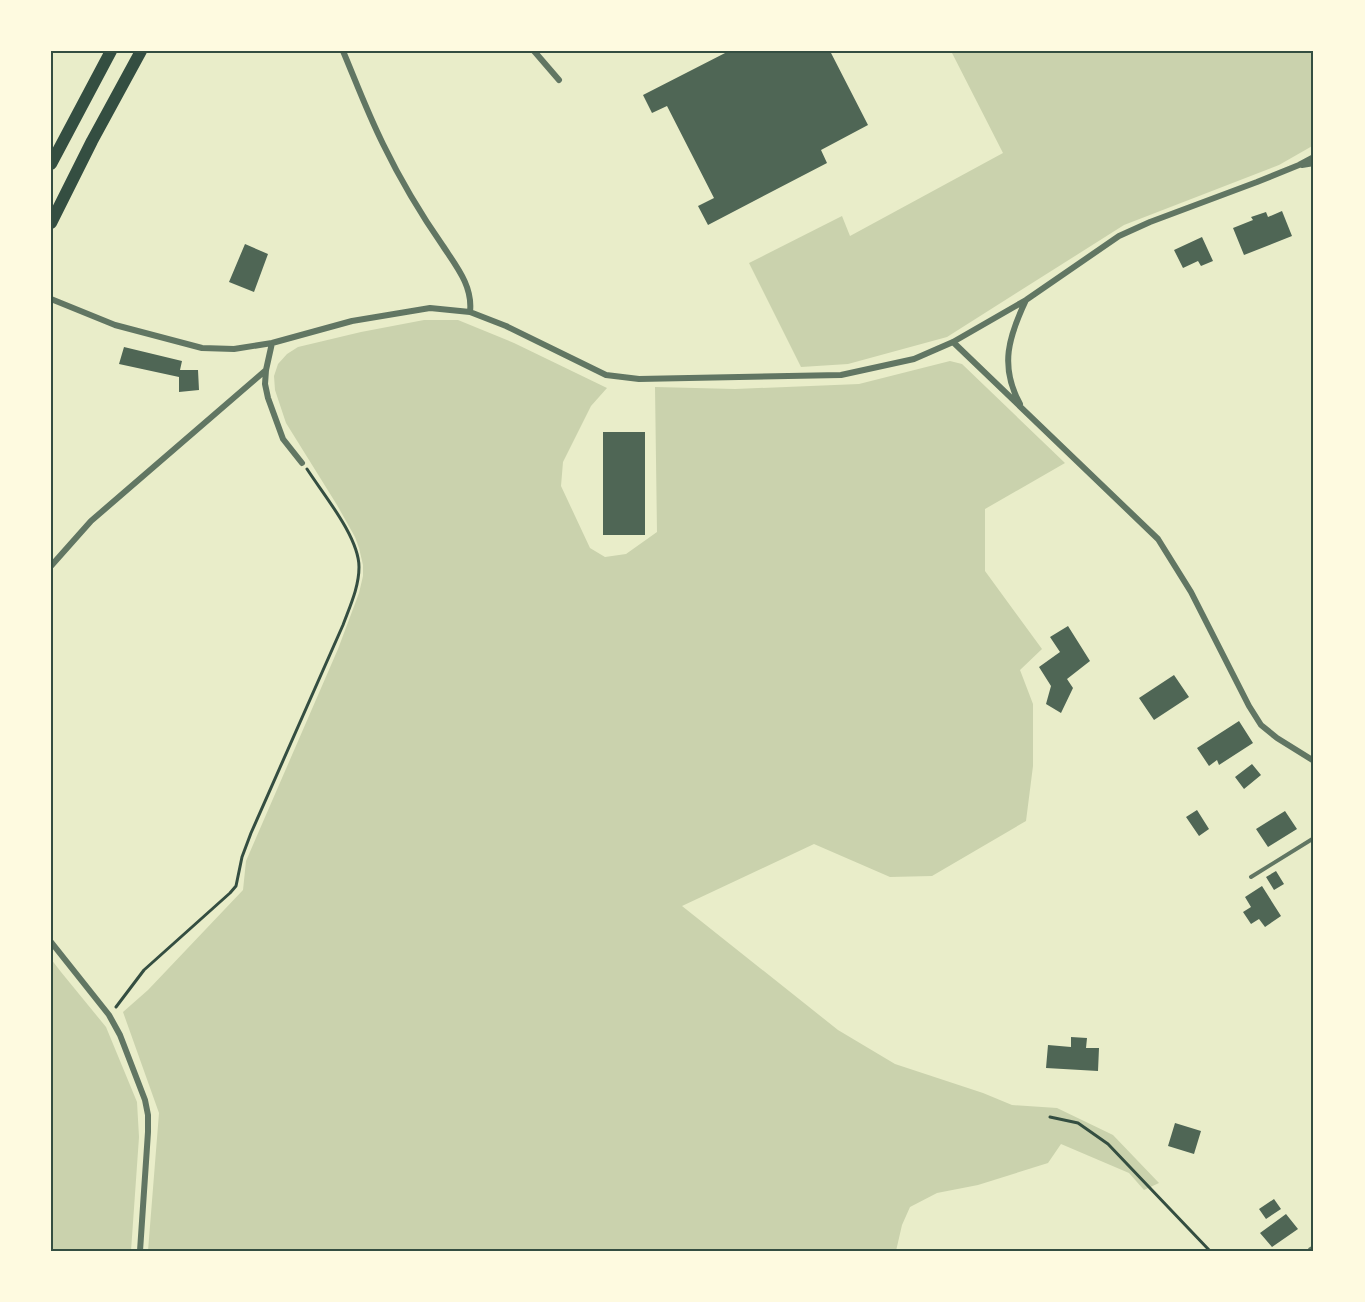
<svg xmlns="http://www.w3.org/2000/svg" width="1365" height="1302" font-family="Lato,sans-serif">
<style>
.green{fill:#cad2ad}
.building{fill:#4f6655}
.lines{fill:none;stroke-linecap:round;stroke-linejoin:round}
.path{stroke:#344e41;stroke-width:3}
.service{stroke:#617663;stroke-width:4}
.minor{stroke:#617663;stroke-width:6}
.tertiary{stroke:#617663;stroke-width:9}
.motorway{stroke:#344e41;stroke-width:12}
.neatline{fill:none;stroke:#344e41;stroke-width:2}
</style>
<rect width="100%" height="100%" fill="#e9edc9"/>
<path class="green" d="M951,51H1314V145L1279,165L1124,225L947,337L848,364L801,367L749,263L842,216L850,236L1003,153Z
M424,320H458L514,343L607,388L591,406L563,462L561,486L590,548L605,557L626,554L657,532L655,387L735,389L859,384L950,361L962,364L1065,463L985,509V571L1042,649L1020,670L1033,704V766L1026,821L932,876L890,877L814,844L682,906L838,1030L895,1064L983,1093L1012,1105L1057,1108L1113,1135L1159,1183L1144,1190L1129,1173L1061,1144L1048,1163L978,1185L937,1193L910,1207L902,1225L896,1251H148L159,1113L123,1012L148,990L243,890L246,861L338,649L359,593L363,576V565L359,548L355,537L337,505L286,423L275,390L274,376L278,364L287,354L298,347L361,332Z
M51,959L61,972L106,1027L137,1102L139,1137L131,1251H51Z"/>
<path class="building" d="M729,51H830L868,125L821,150L827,163L708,225L698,206L714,198L667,106L652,113L643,95Z
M1282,211L1292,236L1244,255L1233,228L1253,220L1251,217L1266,212L1268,217Z
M1202,237L1213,261L1201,266L1198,261L1183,268L1174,250Z
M245,244L268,254L254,292L229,282Z
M124,347L182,361L180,370H198L199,390L179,392V377L119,364Z
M603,432H645V535H603Z
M1068,626L1090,661L1067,679L1073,688L1061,713L1046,704L1051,686L1039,667L1060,652L1050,637Z
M1174,675L1189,697L1154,720L1139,698Z
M1239,721L1253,743L1219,765L1217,760L1209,766L1197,748Z
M1252,764L1261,775L1244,789L1235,777Z
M1197,810L1209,829L1199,836L1186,817Z
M1285,811L1297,829L1268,847L1256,829Z
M1276,871L1284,884L1274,890L1266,877Z
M1262,886L1281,916L1265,927L1259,919L1251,924L1243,912L1251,907L1245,897Z
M1071,1037L1087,1038L1086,1048H1099L1098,1071L1046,1068L1048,1045L1071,1047Z
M1175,1123L1201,1131L1194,1154L1168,1146Z
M1274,1199L1281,1209L1266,1219L1259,1209Z
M1286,1214L1298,1229L1272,1247L1260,1233Z"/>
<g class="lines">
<path class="path" d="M116,1007L144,970L230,893L236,886L242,857L251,833L343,625C350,606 359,587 359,567C359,537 323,494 307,469
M1050,1117L1078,1123L1108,1144L1210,1251"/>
<path class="service" d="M1251,877L1314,838"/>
<path class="minor" d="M343,51C356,82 368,114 383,144C400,179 420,213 443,246C456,266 473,286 470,312
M534,51L559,80
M1302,165L1314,163
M51,299L115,325L202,348L234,349L272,343L352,321L430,308L470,312L506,326L606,375L639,379L841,375L914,359L953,342L1026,300L1119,236L1150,222L1257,182L1299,165L1314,157
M953,342L1158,539L1191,592L1249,706L1261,725L1277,738L1314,761
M272,343L266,370L265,384L268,398L283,439L302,463
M1020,404C999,366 1009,336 1026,300
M51,566L91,521L266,370
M51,942L109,1015L120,1035L145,1100L148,1115V1132L140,1251"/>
<path class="tertiary" d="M1312,1251L1314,1250"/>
<path class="motorway" d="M51,164L111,51
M51,223L92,141L141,51"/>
</g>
<rect width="1365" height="1302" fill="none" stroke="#fefae0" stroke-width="105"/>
<rect x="52" y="52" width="1260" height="1198" class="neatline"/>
</svg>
